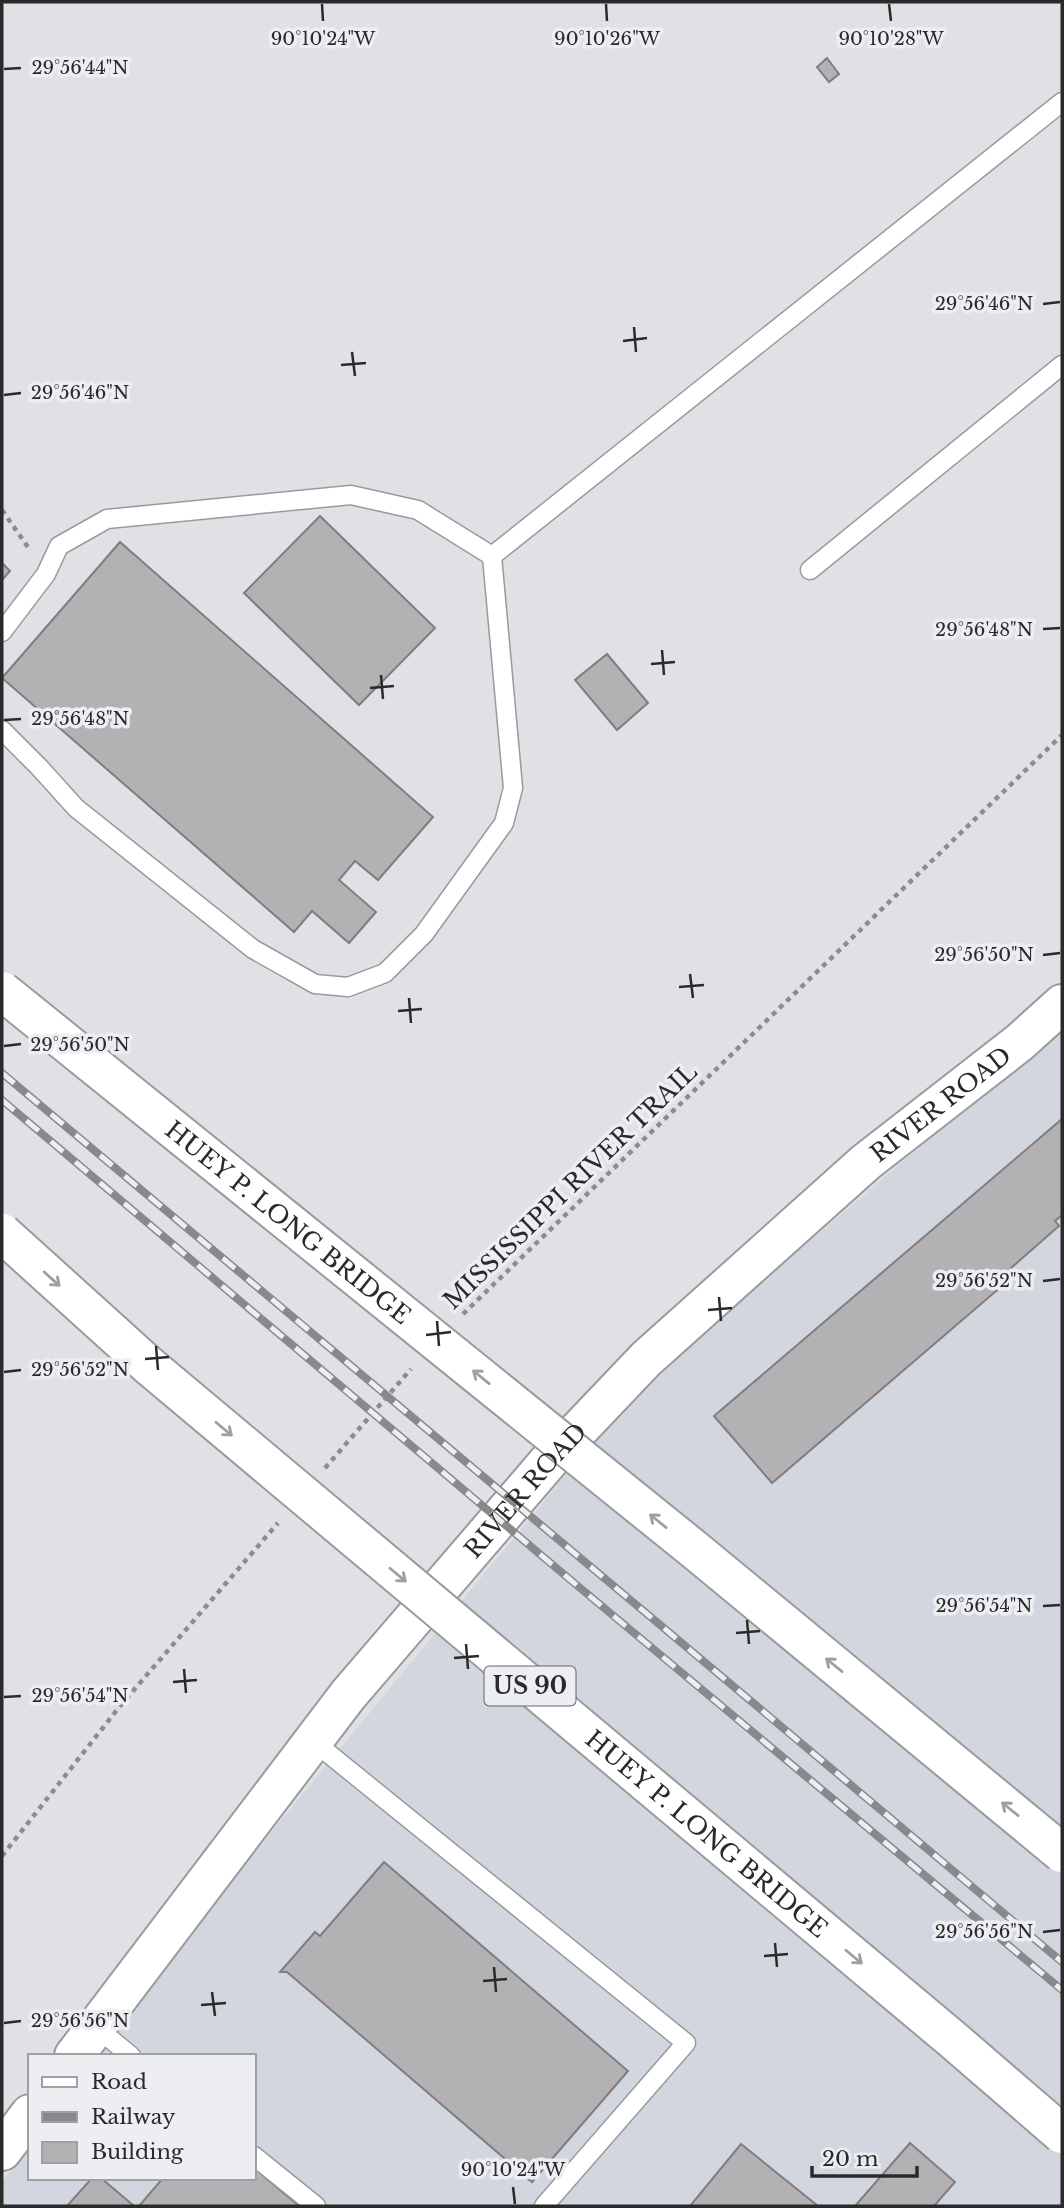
<svg xmlns="http://www.w3.org/2000/svg" width="1064" height="2208" font-family="'Libre Baskerville',serif">
<style>
.built{fill:#d2d6df}
.building{fill:#b4b1b4;stroke:#807d80;stroke-width:2}
.lines{fill:none;stroke-linecap:round;stroke-linejoin:round}
.service-casing{stroke:#999a9d;stroke-width:21}
.secondary-casing{stroke:#999a9d;stroke-width:42}
.path{stroke:#8c8c8e;stroke-width:4.5;stroke-dasharray:5 5;stroke-linecap:butt}
.service{stroke:#fff;stroke-width:18}
.secondary{stroke:#fff;stroke-width:38}
.rail-casing{stroke:#89898b;stroke-width:8}
.rail{stroke:#edeef2;stroke-width:5;stroke-dasharray:16;stroke-linecap:butt}
.trunk-bridge-casing{stroke:#999a9d;stroke-width:42;stroke-linecap:butt}
.trunk-bridge{stroke:#fff;stroke-width:38}
.oneway{stroke:#9f9fa0}
.ticks{fill:none;stroke:#2a2a2b;stroke-width:2.5}
.labels{text-anchor:middle;dominant-baseline:central;stroke-width:7;stroke-linejoin:round;paint-order:stroke}
.shield{fill:#edeef2;stroke:#646567;stroke-width:2}
.shield-label{font-size:23px;font-weight:bold;fill:#2a2a2b}
.street-label{font-size:24px;fill:#2a2a2b;stroke:#edeef2}
.ticks-label{font-size:18px;text-anchor:middle;fill:#2a2a2b;stroke:#edeef2;stroke-width:7;stroke-linejoin:round;paint-order:stroke}
</style>
<rect width="100%" height="100%" fill="#e0e1e4"/>
<path class="built" d="M1062,1024V2206H2V2182L30,2145V2178H254V2056H96L184,1938L574,1465L693,1342Z"/>
<path class="building" d="M827,58L839,74L829,82L817,67Z
M320,516L435,628L359,705L244,593Z
M120,542L433,817L378,880L355,861L339,880L376,912L349,943L312,911L294,932L2,678Z
M2,563L10,571L2,580Z
M607,654L648,703L617,730L575,680Z
M1062,1119V1215L1055,1221L1059,1226L1011,1268L1016,1274L772,1483L714,1416Z
M384,1862L628,2071L532,2182L287,1972H280L315,1932L320,1936Z
M910,2143L955,2182L934,2206H855Z
M741,2144L818,2206H690Z
M254,2168L299,2206H139L163,2178H254Z
M92,2178H101L134,2206H67Z"/>
<g class="lines">
<defs>
<path id="service" d="M492,556L1062,102
M810,570L1062,365
M2,632L46,574L59,546L107,519L351,495L418,510L492,556
M2,730L39,767L76,808L253,949L315,984L348,987L385,973L424,934L504,823L513,788L492,556
M313,1741L686,2043L544,2206
M96,2027L131,2056
M254,2156L316,2206"/>
<g id="secondary">
<path id="s1" d="M74,2056L348,1695L548,1462L646,1359L866,1162L1020,1042L1062,1004"/>
<path d="M2,2151L30,2114"/>
</g>
</defs>
<use href="#service" class="service-casing"/>
<use href="#secondary" class="secondary-casing"/>
<path class="path" d="M2,510L30,550
M463,1314L1062,735
M325,1468L411,1369
M2,1856L120,1706L278,1523"/>
<use href="#service" class="service"/>
<use href="#secondary" class="secondary"/>
<defs>
<path id="rail" d="M2,1073L1062,1962
M2,1100L567,1577L1062,1990"/>
</defs>
<use href="#rail" class="rail-casing"/>
<use href="#rail" class="rail"/>
<defs>
<g id="trunk-bridge">
<path id="s2" d="M2,991L696,1551L1062,1853"/>
<path id="s3" d="M2,1233L148,1365L952,2039L1062,2134"/>
</g>
</defs>
<use href="#trunk-bridge" class="trunk-bridge-casing"/>
<use href="#trunk-bridge" class="trunk-bridge"/>
</g>
<defs><path id="oneway-shaft" d="M-6 0H5M1.5-3L5.5 0L1.5 3" fill="none" stroke-width="1.6" stroke-linecap="round" stroke-linejoin="round" transform="scale(1.75)"/></defs>
<g class="oneway">
<use href="#oneway-shaft" transform="translate(52 1279) rotate(42)"/>
<use href="#oneway-shaft" transform="translate(481 1377) rotate(-141)"/>
<use href="#oneway-shaft" transform="translate(224 1429) rotate(40)"/>
<use href="#oneway-shaft" transform="translate(658 1521) rotate(-141)"/>
<use href="#oneway-shaft" transform="translate(398 1575) rotate(40)"/>
<use href="#oneway-shaft" transform="translate(834 1665) rotate(-141)"/>
<use href="#oneway-shaft" transform="translate(1010 1809) rotate(-141)"/>
<use href="#oneway-shaft" transform="translate(854 1957) rotate(40)"/>
</g>
<path class="ticks" d="M322,4L323,21M606,4L607,21M889,4L891,21M4,69L21,68M1043,304L1060,302M634,327L636,352M623,341L647,338M352,352L355,376M341,365L366,363M4,395L21,393M1043,629L1060,628M662,650L664,675M651,664L675,662M381,675L383,699M370,688L394,686M4,720L21,719M1043,955L1060,953M690,974L693,998M679,987L704,985M409,998L411,1023M398,1011L422,1009M4,1046L21,1044M1043,1281L1060,1279M719,1297L721,1321M708,1310L732,1308M437,1321L439,1346M426,1335L451,1332M156,1346L158,1370M145,1359L169,1357M4,1372L21,1370M1043,1606L1060,1605M747,1620L749,1644M736,1633L760,1631M466,1644L468,1669M454,1658L479,1656M184,1669L186,1693M173,1682L197,1680M4,1697L21,1696M1043,1932L1060,1930M775,1943L777,1967M764,1956L788,1954M494,1967L496,1992M483,1981L507,1979M212,1992L215,2016M201,2005L226,2003M4,2023L21,2021M513,2187L515,2204"/>
<g class="labels">
<rect class="shield" x="484.5" y="1666.5" width="91" height="39" rx="5"/>
<g class="shield-label">
<text x="530" y="1686">US 90</text>
</g>
<g class="street-label">
<text stroke="none"><textPath href="#s1" startOffset="1292">RIVER ROAD</textPath></text>
<text transform="translate(570 1186) rotate(-44)">MISSISSIPPI RIVER TRAIL</text>
<text stroke="none"><textPath href="#s2" startOffset="368">HUEY P. LONG BRIDGE</textPath></text>
<text stroke="none"><textPath href="#s1" startOffset="724">RIVER ROAD</textPath></text>
<text stroke="none"><textPath href="#s3" startOffset="926">HUEY P. LONG BRIDGE</textPath></text>
</g>
</g>
<g class="ticks-label">
<text x="891" y="45">90°10'28"W</text>
<text x="323" y="45">90°10'24"W</text>
<text x="607" y="45">90°10'26"W</text>
<text x="80" y="74">29°56'44"N</text>
<text x="984" y="310">29°56'46"N</text>
<text x="80" y="399">29°56'46"N</text>
<text x="984" y="636">29°56'48"N</text>
<text x="80" y="725">29°56'48"N</text>
<text x="984" y="961">29°56'50"N</text>
<text x="80" y="1051">29°56'50"N</text>
<text x="984" y="1287">29°56'52"N</text>
<text x="80" y="1376">29°56'52"N</text>
<text x="984" y="1612">29°56'54"N</text>
<text x="80" y="1702">29°56'54"N</text>
<text x="984" y="1938">29°56'56"N</text>
<text x="80" y="2027">29°56'56"N</text>
<text x="513" y="2176">90°10'24"W</text>
</g>
<rect width="1064" height="2208" fill="none" stroke="#2a2a2b" stroke-width="7"/>
<rect x="28" y="2054" width="228" height="126" fill="#edeef2" stroke="#9fa0a2" stroke-width="2"/>
<rect x="42" y="2077" width="35" height="10" fill="#ffffff" stroke="#9fa0a2" stroke-width="2"/>
<text x="91" y="2089" font-size="21" fill="#2a2a2b">Road</text>
<rect x="42" y="2112" width="35" height="10" fill="#89898b" stroke="#9fa0a2" stroke-width="2"/>
<text x="91" y="2124" font-size="21" fill="#2a2a2b">Railway</text>
<rect x="42" y="2142" width="35" height="21" fill="#b4b1b4" stroke="#9fa0a2" stroke-width="2"/>
<text x="91" y="2159" font-size="21" fill="#2a2a2b">Building</text>
<path d="M812 2166v10h105v-10" fill="none" stroke="#2a2a2b" stroke-width="3.5"/>
<text x="822" y="2166" font-size="21" fill="#2a2a2b" stroke="#edeef2" stroke-width="5" paint-order="stroke">20 m</text>
</svg>
